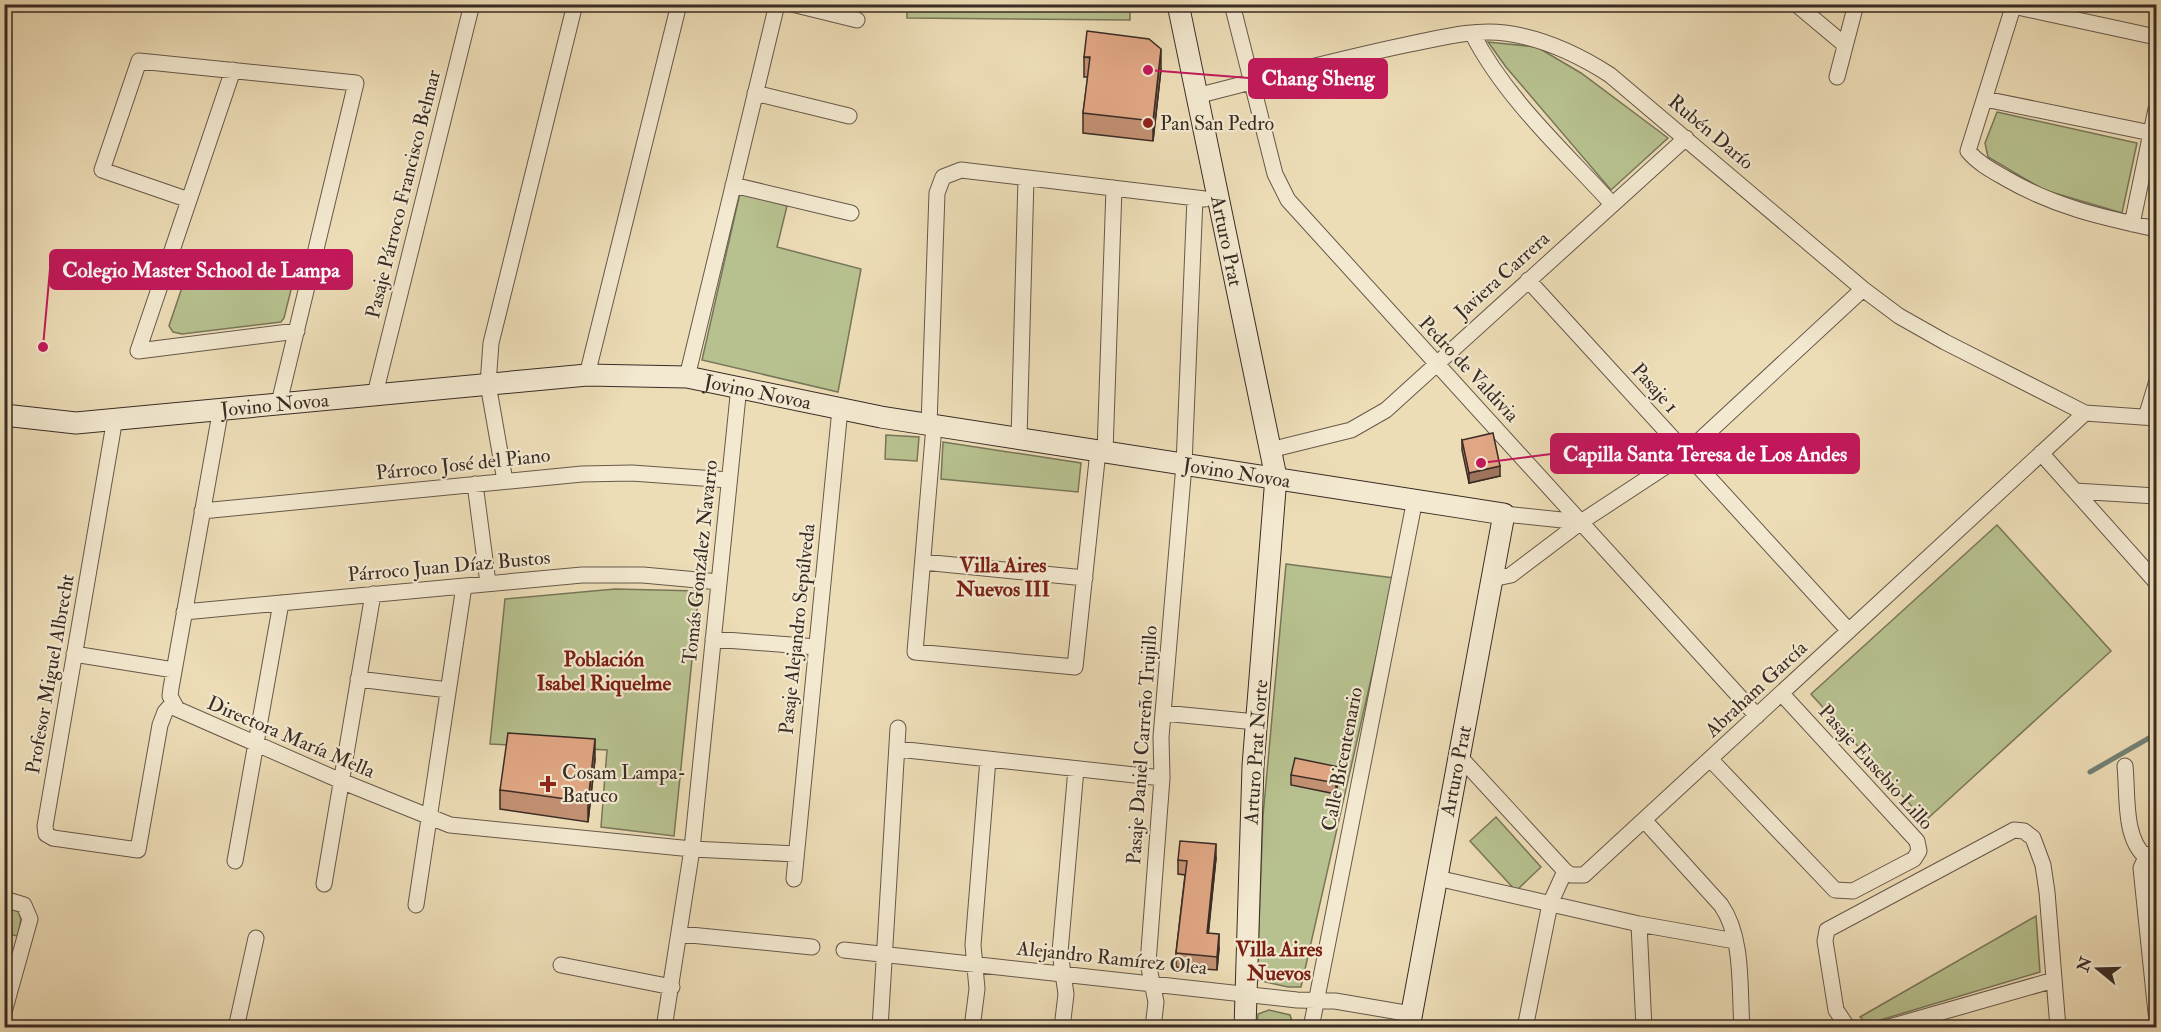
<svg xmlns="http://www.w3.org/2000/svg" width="2161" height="1032" font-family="'IM FELL Double Pica',serif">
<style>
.green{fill:#b7c18f;stroke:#78765a;stroke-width:1.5}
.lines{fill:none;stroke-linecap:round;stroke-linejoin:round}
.stream{stroke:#738276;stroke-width:5}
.street-casing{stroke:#66584a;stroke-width:17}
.secondary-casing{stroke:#392b25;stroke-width:23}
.street{stroke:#f3e9d0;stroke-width:15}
.secondary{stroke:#f3e9d0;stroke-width:21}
.wall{fill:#c29072;stroke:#392b25;stroke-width:1.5}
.shaded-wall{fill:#9e755c;stroke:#392b25;stroke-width:1.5}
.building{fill:#e1a784;stroke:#392b25;stroke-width:1.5}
.poi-dot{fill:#8f2418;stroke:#f3e9d0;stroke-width:2}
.labels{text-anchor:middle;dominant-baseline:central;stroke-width:4.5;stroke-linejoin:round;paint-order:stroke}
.poi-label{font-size:20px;fill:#392b25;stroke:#f3e9d0;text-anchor:start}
.street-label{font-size:20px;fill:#392b25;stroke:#f3e9d0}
.neighbourhood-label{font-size:21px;font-weight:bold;fill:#7a1f14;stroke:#f3e9d0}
.leader{fill:none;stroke:#c2185b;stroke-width:2}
.callout-dot{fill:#c2185b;stroke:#f3e9d0;stroke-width:2}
.callout{fill:#c2185b;stroke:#c2185b;stroke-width:2}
.callout-label{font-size:21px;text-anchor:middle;font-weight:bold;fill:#fff}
</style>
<rect width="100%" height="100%" fill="#edddb7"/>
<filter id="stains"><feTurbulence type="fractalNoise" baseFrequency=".00333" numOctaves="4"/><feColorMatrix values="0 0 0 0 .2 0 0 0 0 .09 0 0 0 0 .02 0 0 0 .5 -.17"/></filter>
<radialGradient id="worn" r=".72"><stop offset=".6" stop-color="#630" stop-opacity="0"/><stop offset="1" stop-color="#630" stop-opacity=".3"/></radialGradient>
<path class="green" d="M907,5H1130V20L907,18Z
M1488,42L1537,47L1581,73L1668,138L1611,190L1506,67Z
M1997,112L2137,143L2122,213L2044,190L1988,157L1985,143Z
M740,193L787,206L777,247L861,269L838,392L702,360Z
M194,252L212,259L296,270L284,318L281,322L182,334L173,332L169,326Z
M886,435L919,437L917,461L885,459Z
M943,442L1081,463L1078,492L941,479Z
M1997,525L2111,651L1925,821L1811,694Z
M1286,564L1394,578L1301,987H1288L1257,980L1263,816Z
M615,589L699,591L674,836L601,827L607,750L490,744L505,599Z
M1496,817L1541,867L1516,891L1470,841Z
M5,903L16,906L21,919L18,936L5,934Z
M2036,916L2040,972L1867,1024L1860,1017Z
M1269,1010L1290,1015L1294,1027H1257L1258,1014Z"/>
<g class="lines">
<path class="stream" d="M2090,772L2156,734"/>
<defs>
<path id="street" d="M792,4L857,20
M1232,4L1275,174L1288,200L1757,716
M1796,4L1845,45
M2014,4L1968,151C1978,163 1991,170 2005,178C2055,207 2101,217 2156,229
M2013,6L2156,37
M1472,33C1505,98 1564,151 1612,204
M233,70L138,351L297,331
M1837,77L1856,4
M755,93L849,116
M1196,96C1267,78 1338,59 1410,44C1441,38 1473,29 1505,33C1542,38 1579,55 1610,75L1863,289L1899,316L1945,342L2085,413L2156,418
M1985,99L2151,133
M733,185L851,213
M189,200L102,170L139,61L356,83L279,403
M2132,224L2156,109
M1528,280L1849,631
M587,375L679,4
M687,377L777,4
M375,394L472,4
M221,408L171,688L170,696L177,709L341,781L450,825L692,849L796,854
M2146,417L2156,384
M115,418L45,826L46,834L53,838L138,850L160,725L165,712L173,703
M929,425L937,193L943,177L961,170L1205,199
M934,426L915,652L1075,667L1098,451
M1019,439L1026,178
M1270,450L1351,430L1386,410L1686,138
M1105,452L1114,188
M2041,453L2156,582
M505,481L488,384L491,343L575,4
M475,484L488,583
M2075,491L2156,496
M202,511L582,474L632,473L729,480
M1504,514L1581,522
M923,562L1085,578
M1492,579L1511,575L1581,522L1686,453L1863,289
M184,612L582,575H643L719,582
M713,639L817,647
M74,654L174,670
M358,679L448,690
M1163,713L1256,722
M898,749L1162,778
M1459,756L1565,871L1571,875H1584L2085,413
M1711,760L1835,890L1853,891L1914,859L1919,851L1917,841L1782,694
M2125,766C2128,794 2123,838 2146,857
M1645,821L1721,905C1744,938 1739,989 1742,1028
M2156,851L2146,857L2141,868L2156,1013
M235,861L281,603
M1437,878L1639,924L1735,941
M794,879L840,409
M324,884L373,594
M4,899L24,905L30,919L4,1012
M416,905L464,586
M1639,924L1644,1028
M680,934L812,947
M844,950L1297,1000L1335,1001L1411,1014
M561,965L672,987
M236,1028L256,938
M664,1028L692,849L739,386
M880,1028L898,728
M972,1028L977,989L973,945L988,759
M1062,1028L1066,994L1060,952L1076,769
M1153,1028L1156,1002L1148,963L1162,778L1161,737L1184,465L1195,198
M1311,1028L1415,499
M1525,1028L1550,904L1565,871
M1848,1028L1836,1010L1825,941L1827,930L2014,830L2024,831L2033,838L2043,865L2047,892L2058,1028
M1886,1028L2054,980"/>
<g id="secondary">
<path id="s1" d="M1178,4L1276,477L1253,766L1245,1028"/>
<path id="s2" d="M4,415L76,423L587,375L687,377L881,417L1504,514L1409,1028"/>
</g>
</defs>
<use href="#street" class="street-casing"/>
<use href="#secondary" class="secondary-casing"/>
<use href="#street" class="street"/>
<use href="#secondary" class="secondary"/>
</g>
<path class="wall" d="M1084,57L1161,69L1153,141L1083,133V113L1088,77H1084Z
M1462,440L1500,476L1469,483L1462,450Z
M595,759L588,822L500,809V790Z
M1291,775L1339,777L1336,794L1291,785Z
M1216,858L1208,933L1219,948L1217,970L1176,967V953L1185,875L1178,874V860Z"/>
<path class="shaded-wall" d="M1161,49V69L1153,141V121Z
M1500,466V476L1469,483V473Z
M595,739V759L588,822V802Z
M1339,767V777L1336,794V783Z
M1216,844V858L1207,947V933Z
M1219,934V948L1217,970V957Z"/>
<path class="building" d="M1087,31L1149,39L1161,49L1153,121L1083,113L1090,57H1084Z
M1493,433L1500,466L1469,473L1462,440Z
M508,733L595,739L588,802L500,790Z
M1295,758L1339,767L1336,783L1291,775Z
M1180,841L1216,844L1207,933L1219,934L1217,957L1176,953L1187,861L1178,860Z"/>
<g class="poi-dot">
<circle cx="1148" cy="123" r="6"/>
<path d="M545 775h6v6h6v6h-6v6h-6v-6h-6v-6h6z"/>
</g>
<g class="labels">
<g class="poi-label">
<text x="1160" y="123">Pan San Pedro</text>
<text x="562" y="772">Cosam Lampa-<tspan x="562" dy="23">Batuco</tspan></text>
</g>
<g class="street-label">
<text transform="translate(1711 132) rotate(40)">Rubén Darío</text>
<text transform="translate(403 194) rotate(-76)">Pasaje Párroco Francisco Belmar</text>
<text stroke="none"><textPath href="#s1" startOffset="242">Arturo Prat</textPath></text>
<text transform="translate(1502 275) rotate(-42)">Javiera Carrera</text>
<text transform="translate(1469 369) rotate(47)">Pedro de Valdivia</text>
<text transform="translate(1655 388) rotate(48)">Pasaje 1</text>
<text stroke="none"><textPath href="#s2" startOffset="758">Jovino Novoa</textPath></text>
<text stroke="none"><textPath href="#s2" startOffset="272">Jovino Novoa</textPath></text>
<text transform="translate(463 464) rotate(-6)">Párroco José del Piano</text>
<text stroke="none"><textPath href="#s2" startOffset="1244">Jovino Novoa</textPath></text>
<text transform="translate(700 562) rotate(-84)">Tomás González Navarro</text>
<text transform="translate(449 566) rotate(-5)">Párroco Juan Díaz Bustos</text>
<text transform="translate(797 629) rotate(-84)">Pasaje Alejandro Sepúlveda</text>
<text transform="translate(50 674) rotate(-80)">Profesor Miguel Albrecht</text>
<text transform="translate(1756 689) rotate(-43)">Abraham García</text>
<text transform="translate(291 737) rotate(23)">Directora María Mella</text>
<text transform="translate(1142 745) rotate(-86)">Pasaje Daniel Carreño Trujillo</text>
<text transform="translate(1256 752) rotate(-86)">Arturo Prat Norte</text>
<text transform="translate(1342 759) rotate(-79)">Calle Bicentenario</text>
<text transform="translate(1876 767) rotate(48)">Pasaje Eusebio Lillo</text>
<text transform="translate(1456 771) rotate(-79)">Arturo Prat</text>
<text transform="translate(1112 958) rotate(6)">Alejandro Ramírez Olea</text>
</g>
<g class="neighbourhood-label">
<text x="1003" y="565">Villa Aires<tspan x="1003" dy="24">Nuevos III</tspan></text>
<text x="604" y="659">Población<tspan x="604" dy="24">Isabel Riquelme</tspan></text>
<text x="1279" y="949">Villa Aires<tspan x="1279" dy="24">Nuevos</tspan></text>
</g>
</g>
<path class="leader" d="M1148 70L1249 78M43 347L50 269M1481 463L1551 454"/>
<g class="callout-dot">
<circle cx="1148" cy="70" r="6"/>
<circle cx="43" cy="347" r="6"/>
<circle cx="1481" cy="463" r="6"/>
</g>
<g class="callout">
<rect x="1249" y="59" width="138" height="39" rx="6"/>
<rect x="50" y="250" width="302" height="39" rx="6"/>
<rect x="1551" y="434" width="308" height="39" rx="6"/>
</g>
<g class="callout-label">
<text x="1318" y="85">Chang Sheng</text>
<text x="201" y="277">Colegio Master School de Lampa</text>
<text x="1705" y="461">Capilla Santa Teresa de Los Andes</text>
</g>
<rect width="2161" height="1032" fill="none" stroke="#edddb7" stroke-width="24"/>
<rect x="6" y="6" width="2149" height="1020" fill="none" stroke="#392b25" stroke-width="3"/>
<rect x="12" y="12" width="2137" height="1008" fill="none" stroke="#392b25" stroke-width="1.5"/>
<g transform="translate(2098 969) rotate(289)" stroke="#f3e9d0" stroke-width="4.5" paint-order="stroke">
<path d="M0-4.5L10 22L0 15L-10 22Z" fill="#392b25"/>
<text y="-9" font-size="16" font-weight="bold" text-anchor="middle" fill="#392b25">N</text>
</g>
<rect width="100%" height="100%" filter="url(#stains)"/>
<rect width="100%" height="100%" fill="url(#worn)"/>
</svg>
